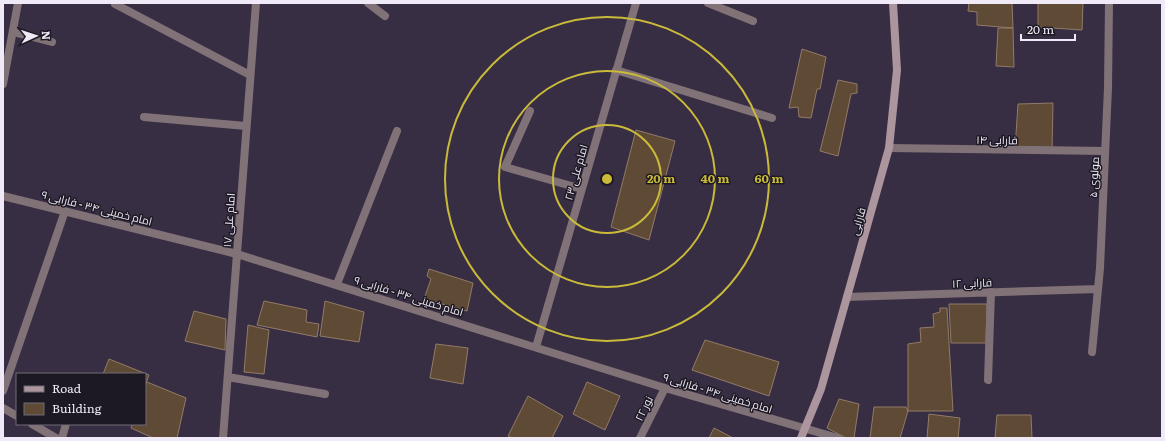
<svg xmlns="http://www.w3.org/2000/svg" width="1165" height="441" font-family="Literata,Cairo,serif">
<style>
.building{fill:#5f4a36;stroke:#927b66}
.lines{fill:none;stroke-linecap:round;stroke-linejoin:round}
.street{stroke:#807276;stroke-width:8}
.secondary{stroke:#ac959c;stroke-width:8}
.ring{fill:none;stroke:#caba3a;stroke-width:2}
.labels{text-anchor:middle;dominant-baseline:central;stroke-width:3;stroke-linejoin:round;paint-order:stroke}
.street-label{font-size:11px;fill:#f0e9f8;stroke:#1d1923}
.centre{fill:#caba3a;stroke:#1d1923;stroke-width:2}
.ring-label{font-size:12px;text-anchor:middle;font-weight:bold;fill:#caba3a;stroke:#1d1923;stroke-width:3;stroke-linejoin:round;paint-order:stroke}
</style>
<rect width="100%" height="100%" fill="#382e44"/>
<path class="building" d="M969,3H1012L1013,28L977,25V12L968,11Z
M1038,3H1083L1082,30L1038,27Z
M998,28H1013L1014,67L996,66Z
M802,49L826,57L820,89H817L811,118L799,117L798,107L789,108Z
M838,80L857,84V93L851,94L838,156L820,151Z
M1053,103L1052,151L1015,149L1018,104Z
M636,130L675,141L649,240L611,227Z
M429,269L473,283L467,311L424,299L431,279L427,276Z
M264,301L307,310L306,322L319,324L317,337L257,325Z
M325,301L364,312L359,342L320,336Z
M949,304H987L986,343H951Z
M940,308H947L953,411H908V344L921,342L920,328L934,327L933,314L940,312Z
M194,311L226,319L225,350L185,341Z
M248,325L269,330L264,374L244,372Z
M705,340L779,362L769,396L692,370Z
M436,344L468,348L463,384L430,378Z
M109,359L149,375L145,386V374H103Z
M147,382L186,398L177,438H153L131,428L132,424H145V386Z
M587,382L620,396L605,430L573,414Z
M528,396L563,416L552,438H512L508,436Z
M839,399L859,404L854,438H846L827,428Z
M874,407H906L908,411L900,438H870Z
M929,414L960,418L958,438H927Z
M997,415H1031L1032,438H995Z
M714,428L733,438H709Z"/>
<g class="lines">
<path class="street" d="M368,3L385,16
M708,3L753,21
M115,4L250,75
M13,32L52,42
M616,70L772,118
M3,84L18,3
M530,111L505,167L582,189
M144,117L246,126
M889,148L1105,151
M3,196L237,254L665,388L838,438
M337,284L397,131
M847,297L1098,289
M536,347L636,3
M1092,352L1100,268L1108,88L1109,3
M228,377L325,394
M988,380L991,292
M3,391L65,211
M3,408L17,416
M32,424L56,438
M62,438L66,424
M223,438L256,3
M640,438L665,388"/>
<path class="secondary" d="M801,438L821,389L889,148L897,70L893,3"/>
</g>
<g class="ring">
<circle cx="607" cy="179" r="54"/>
<circle cx="607" cy="179" r="108"/>
<circle cx="607" cy="179" r="162"/>
</g>
<g class="labels">
<g class="street-label">
<text transform="translate(997 139) rotate(1)">فارابی ۱۴</text>
<text transform="translate(575 172) rotate(-74)">امام علی ۲۳</text>
<text transform="translate(1093 177) rotate(-87)">مولوی ۵</text>
<text transform="translate(97 207) rotate(14)">امام خمینی ۳۴ - فارابی ۹</text>
<text transform="translate(228 220) rotate(-86)">امام علی ۱۷</text>
<text transform="translate(857 221) rotate(-74)">فارابی</text>
<text transform="translate(972 282) rotate(-2)">فارابی ۱۲</text>
<text transform="translate(409 295) rotate(17)">امام خمینی ۳۴ - فارابی ۹</text>
<text transform="translate(718 392) rotate(17)">امام خمینی ۳۴ - فارابی ۹</text>
<text transform="translate(643 408) rotate(-64)">نور ۲۲</text>
</g>
</g>
<circle cx="607" cy="179" r="6" class="centre"/>
<g class="ring-label">
<text x="661" y="183">20 m</text>
<text x="715" y="183">40 m</text>
<text x="769" y="183">60 m</text>
</g>
<rect width="1165" height="441" fill="none" stroke="#f0e9f8" stroke-width="8"/>
<rect x="16" y="373" width="130" height="52" fill="#1d1923" stroke="#716c78"/>
<rect x="24" y="386" width="20" height="6" fill="#ac959c" stroke="#716c78"/>
<text x="52" y="393" font-size="12" fill="#f0e9f8">Road</text>
<rect x="24" y="403" width="20" height="12" fill="#5f4a36" stroke="#716c78"/>
<text x="52" y="413" font-size="12" fill="#f0e9f8">Building</text>
<g transform="translate(36 36) rotate(87)" stroke="#1d1923" stroke-width="3" paint-order="stroke">
<path d="M0-3L7 15L0 10L-7 15Z" fill="#f0e9f8"/>
<text y="-6" font-size="11" font-weight="bold" text-anchor="middle" fill="#f0e9f8">N</text>
</g>
<path d="M1021 34v6h54v-6" fill="none" stroke="#f0e9f8" stroke-width="2"/>
<text x="1027" y="34" font-size="12" fill="#f0e9f8" stroke="#1d1923" stroke-width="3" paint-order="stroke">20 m</text>
</svg>
